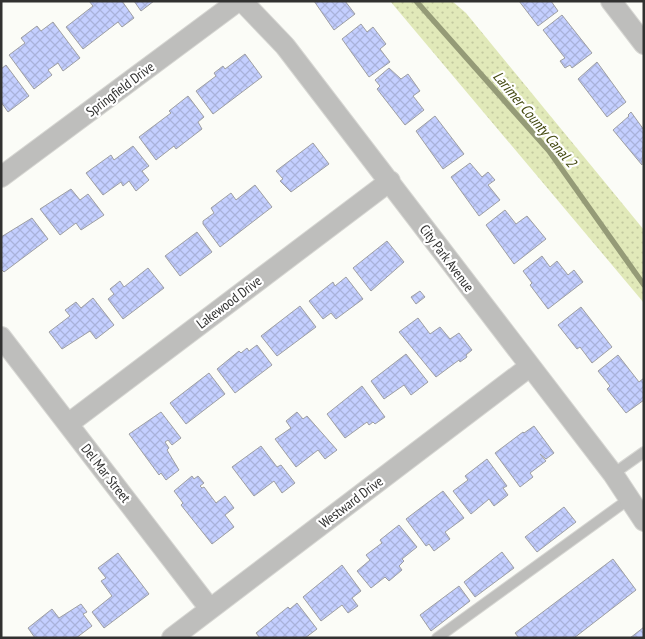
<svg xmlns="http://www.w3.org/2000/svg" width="645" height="639" font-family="'PT Sans Narrow',sans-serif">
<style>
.grass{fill:url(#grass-dots)}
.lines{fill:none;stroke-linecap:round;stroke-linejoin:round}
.stream{stroke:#959b77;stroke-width:5.5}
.building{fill:url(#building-cross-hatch);stroke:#9e9fa3}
.service-casing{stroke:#d7d7d3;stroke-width:12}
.minor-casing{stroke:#d7d7d3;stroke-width:22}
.service{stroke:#bebebc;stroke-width:10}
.minor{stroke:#bebebc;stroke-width:20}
.labels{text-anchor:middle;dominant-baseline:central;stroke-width:4.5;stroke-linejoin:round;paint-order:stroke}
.street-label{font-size:14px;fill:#313130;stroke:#fff}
.water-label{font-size:15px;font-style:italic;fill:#43490f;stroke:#fff}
</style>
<defs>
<pattern id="grass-dots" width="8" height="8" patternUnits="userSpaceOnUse" patternTransform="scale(1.25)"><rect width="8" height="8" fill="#e1e9b9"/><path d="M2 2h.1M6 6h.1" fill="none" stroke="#c2c89f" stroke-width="1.8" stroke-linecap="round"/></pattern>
<pattern id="building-cross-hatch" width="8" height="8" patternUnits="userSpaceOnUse" patternTransform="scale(1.25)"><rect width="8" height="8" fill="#c4cfff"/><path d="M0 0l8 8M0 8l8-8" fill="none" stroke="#a9b2db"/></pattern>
</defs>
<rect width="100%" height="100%" fill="#fbfcf7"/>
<path class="grass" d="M390,1H452L466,13L644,230V303Z"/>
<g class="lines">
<path class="stream" d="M416,1L549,151L644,285"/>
</g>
<path class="building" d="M89,1H122L134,18L122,27L118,22L83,49L66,27L93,6Z
M134,1H154L141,11Z
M314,1H345L355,14L334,30Z
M519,1H551L558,11L538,26Z
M562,15L592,53L572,68L570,65L565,68L560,61L565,58L543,30Z
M53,22L80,58L63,71L58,63L48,70L52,75L34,89L9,55L25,43L21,38L37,26L41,31Z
M361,24L367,32L373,27L386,44L380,49L390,62L369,77L342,39Z
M245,54L262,77L213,114L196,91L216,76L214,73L223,66L225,69Z
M597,62L626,102L607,117L578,79Z
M6,65L29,96L8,112L1,102V69Z
M389,68L401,79L408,74L420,91L413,96L424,110L405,125L377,89L380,86L375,80Z
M188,96L204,117L198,122L202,129L176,149L174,146L156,160L139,137L171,113L169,111Z
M631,112L644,130L642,165L613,130L629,116L628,115Z
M435,116L464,154L443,169L416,131Z
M313,143L329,164L291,192L280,181L283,179L276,171Z
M133,146L149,166L142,171L149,180L136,191L129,181L123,186L121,182L103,195L86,173L111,155L114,160Z
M470,163L482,177L488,172L495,180L488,185L500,200L479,216L451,177Z
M255,185L272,207L220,247L203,224V221L214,213L211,208L231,193L236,200Z
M71,189L80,200L88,194L104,215L81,230L76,223L60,235L40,209Z
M505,210L516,224L527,216L546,239L514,264L486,225Z
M32,218L48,239L4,272L1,269V237Z
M197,232L212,252L180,276L165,256Z
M387,241L404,262L371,291L353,268Z
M542,256L550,267L557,261L568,275L574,270L583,282L548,309L530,285L532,283L523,271Z
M148,268L164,288L123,319L108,299L114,294L110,289L120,281L124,287Z
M346,277L363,299L336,319L331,313L323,319L309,301L333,282L335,286Z
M420,291L425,297L416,304L411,297Z
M93,298L114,325L96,339L90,331L62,349L49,332L70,316L65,310L76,302L81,308Z
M300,306L316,327L277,356L261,336Z
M581,307L612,347L592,363L580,347L577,349L558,325Z
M418,318L430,334L440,327L450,339L459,333L472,350L466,355L467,357L460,362L459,360L436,377L399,332Z
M257,345L272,365L235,393L217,369L239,351L241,353L247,348L249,351Z
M406,354L428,382L411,395L404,385L384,399L371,381Z
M618,355L639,382L644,378V400L626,413L607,389L610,386L598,371Z
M209,373L225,394L186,424L170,403Z
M362,386L385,417L375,424L373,422L369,425L367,422L345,438L327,414Z
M161,412L181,438L172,445L168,440L165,442L169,448L167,450L179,470L166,480L161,473L159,475L129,434Z
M297,412L303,419L307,416L337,450L325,459L318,450L296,467L275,439L291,428L286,421Z
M534,426L554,453L546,459L540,454L546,461L530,473L533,477L520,487L495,453L523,432L524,433Z
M261,446L277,467L281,465L295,483L282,493L274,481L254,496L232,467Z
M487,459L507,486L503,488L508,495L494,506L489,499L471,514L453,491L468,480L465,476Z
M192,476L194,479L198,476L204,483L200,486L202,488L204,487L216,503L225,496L234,508L225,515L234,527L212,544L181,505L183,503L174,491Z
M443,491L464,518L445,532L450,539L434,551L429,544L426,546L406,519Z
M564,507L576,522L537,552L525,537Z
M399,525L417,547L402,559L404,561L399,566L402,570L389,581L385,577L371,588L357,571L370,560L366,555L382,543L380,540Z
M502,552L514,568L475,597L464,582Z
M118,553L149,594L104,628L92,612L112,596L101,581L106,578L98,568Z
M613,559L636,590L574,638H519L515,633Z
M342,565L361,591L352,598L358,606L348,613L342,605L321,621L303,597Z
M459,586L470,601L431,631L420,615Z
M297,603L317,629L305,638H260L256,633L288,607L290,609Z
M81,604L87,612L83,614L92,626L76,638H35L28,628L52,609L59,618Z
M644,627V638H630Z"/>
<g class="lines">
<defs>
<path id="service" d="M613,474L644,452
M437,638L629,499"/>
<path id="minor" d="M242,1L285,46L613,474L644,521
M611,1L644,44
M1,177L238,1
M1,337L210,609
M68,424L390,181
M172,638L529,367"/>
</defs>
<use href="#service" class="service-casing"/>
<use href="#minor" class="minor-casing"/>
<use href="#service" class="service"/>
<use href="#minor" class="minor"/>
</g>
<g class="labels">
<g class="street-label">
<text transform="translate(120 89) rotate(-37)">Springfield Drive</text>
<text transform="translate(447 258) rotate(53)">City Park Avenue</text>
<text transform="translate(229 302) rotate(-37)">Lakewood Drive</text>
<text transform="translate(106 473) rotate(52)">Del Mar Street</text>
<text transform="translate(351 502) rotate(-37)">Westward Drive</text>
</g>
<g class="water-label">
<text transform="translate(535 119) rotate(50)">Larimer County Canal 2</text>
</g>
</g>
<rect width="645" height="639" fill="none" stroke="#313130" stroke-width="5"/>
</svg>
